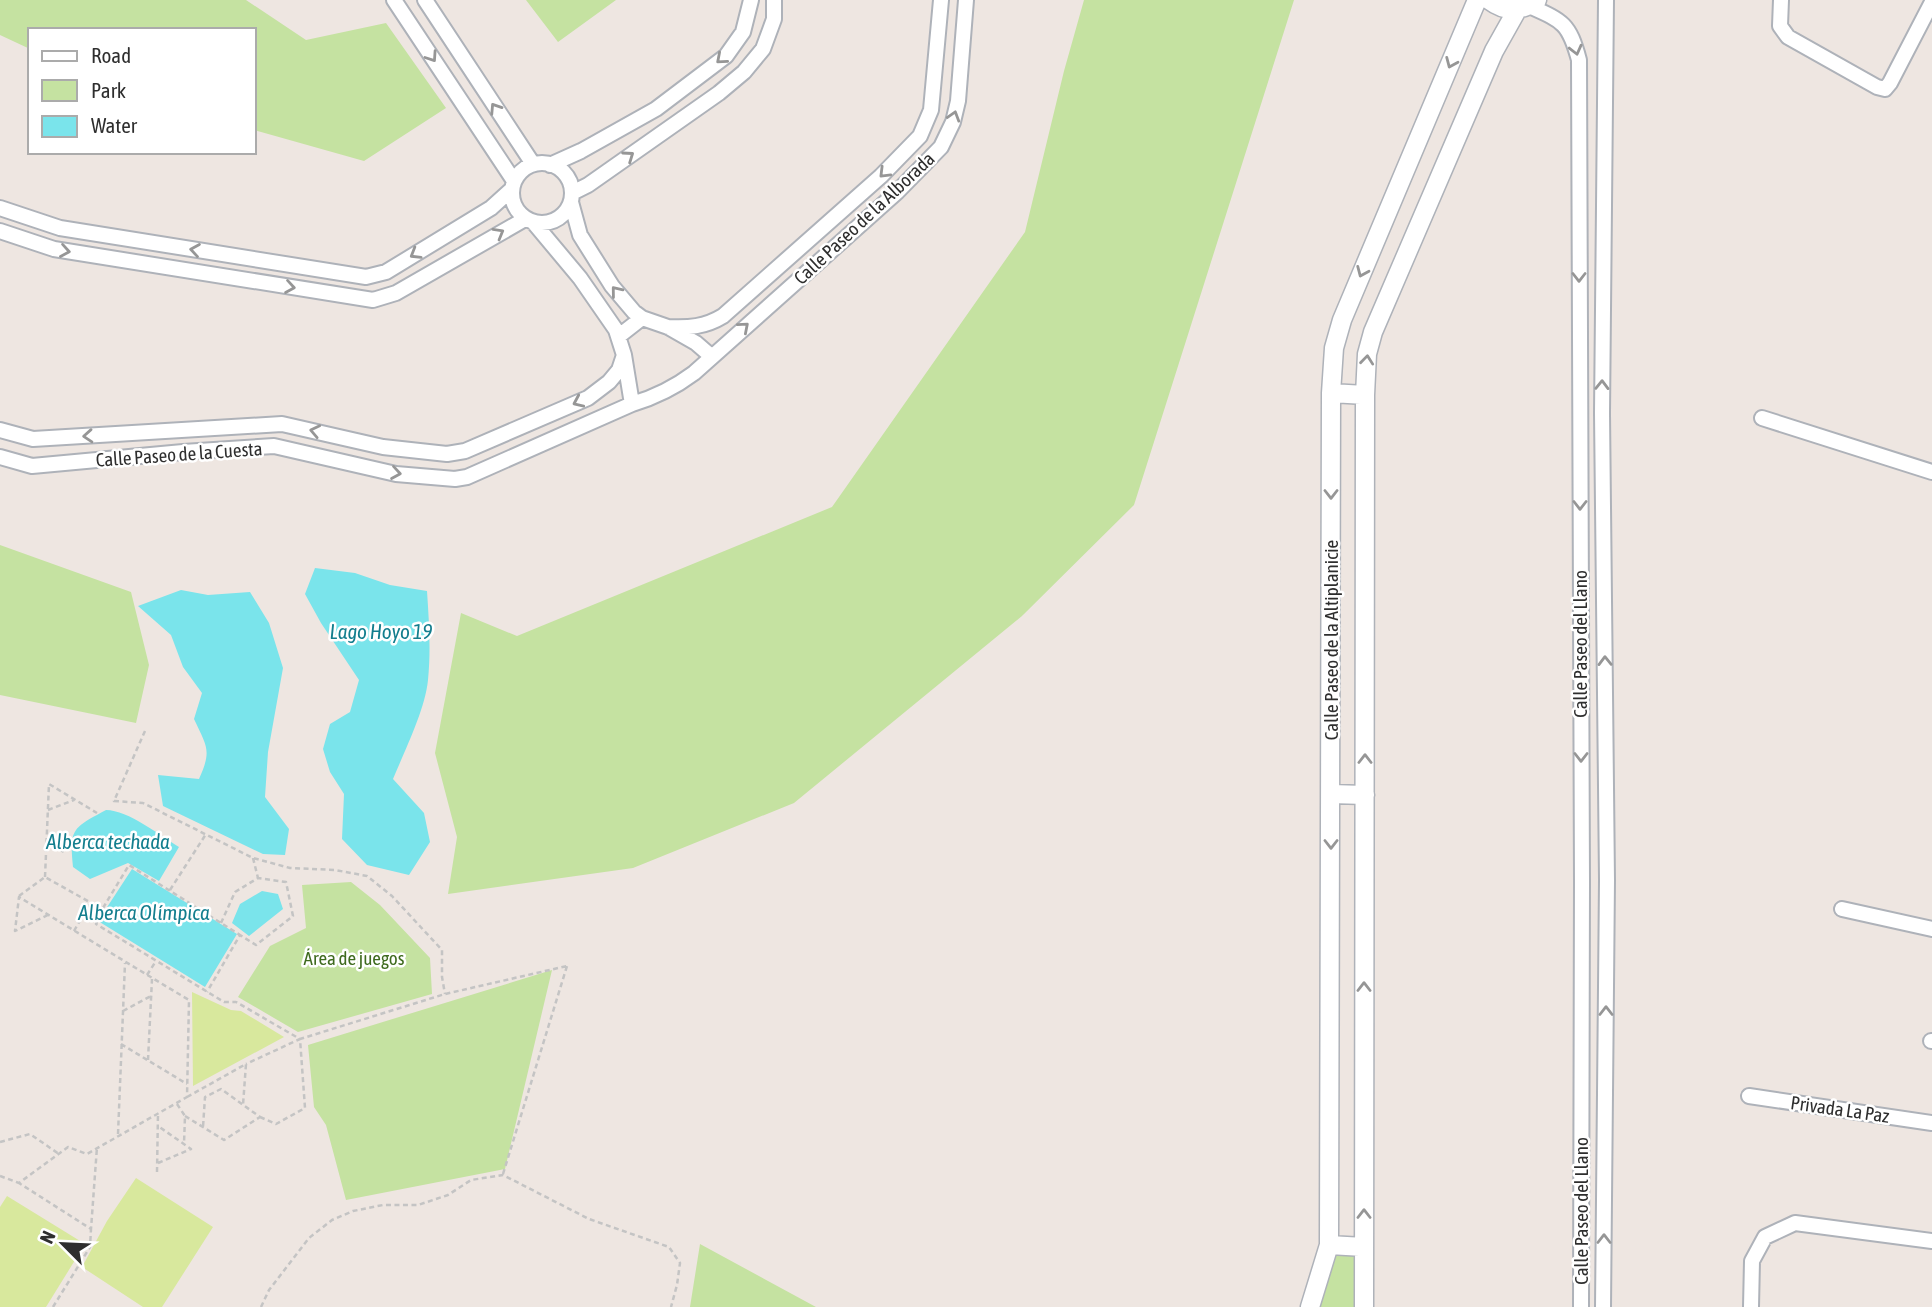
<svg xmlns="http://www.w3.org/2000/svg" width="1932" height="1307" font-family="'Asap Condensed',sans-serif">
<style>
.green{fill:#c5e2a1}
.pitch{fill:#d8e89d}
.water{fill:#7ae4eb}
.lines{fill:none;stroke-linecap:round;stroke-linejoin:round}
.minor-casing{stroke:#aeb2b9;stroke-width:18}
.tertiary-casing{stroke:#aeb2b9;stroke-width:21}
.path{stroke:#c4c4c4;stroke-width:2.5;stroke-dasharray:5 3.5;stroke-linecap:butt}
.minor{stroke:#fff;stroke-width:14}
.tertiary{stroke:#fff;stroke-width:18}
.oneway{stroke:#969696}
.labels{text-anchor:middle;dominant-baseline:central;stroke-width:5;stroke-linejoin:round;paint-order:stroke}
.street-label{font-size:19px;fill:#2e2e2e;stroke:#fff}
.park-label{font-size:19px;fill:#3e6a1e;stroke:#fff}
.water-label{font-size:21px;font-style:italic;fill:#137e8e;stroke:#fff}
</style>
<rect width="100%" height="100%" fill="#eee6e1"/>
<path class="green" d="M0,0H246L306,40L386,23L446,108L364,161L254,130V30H30V49L0,35Z
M526,0H616L558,42Z
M1084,0H1294L1134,505L1022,616L794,803L633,868L448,894L457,837L435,753L461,613L517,636L832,507L1025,232L1064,71Z
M0,545L131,592L149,665L136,723L0,695Z
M351,882L380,905L430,958L432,994L298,1032L238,997L270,946L306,928L302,885Z
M552,970L505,1169L346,1200L326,1125L314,1107L308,1045Z
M700,1244L816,1307H690Z
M1333,1252H1357L1356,1307H1318Z"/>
<path class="pitch" d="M192,992L231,1010L241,1011L284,1037L193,1086Z
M136,1178L213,1227L162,1307H143L82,1267L107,1221Z
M7,1196L85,1244L46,1307H0V1207Z"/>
<path class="water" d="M315,568L355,573L390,585L427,591C429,621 431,650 428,680C425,710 405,750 393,779L424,813L430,842L409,875L367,865L342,839L344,794L330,772L323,749L330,724L350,712L359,680L321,623L305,594Z
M181,590L208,595L250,592L269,623L283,668L268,752L265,797L289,829L285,855L263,854L163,806L158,775L199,779C212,750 207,747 194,719L202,693L183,667L171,635L138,606Z
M106,810C128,810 161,836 179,847L159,881L128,863L90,879L73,867C69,828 73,828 106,810Z
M132,869L237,934L205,987L98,921Z
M262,891L278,894L283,909L249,936L232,923L240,904Z"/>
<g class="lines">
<defs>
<path id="minor" d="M394,0L514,181
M425,0L533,164
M1781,0L1780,26L1788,37L1877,87L1885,89L1890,83L1932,2
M1529,6C1563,21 1569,23 1579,60L1582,882L1581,1307
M512 193a30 30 0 1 1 60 0a30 30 0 1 1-60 0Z
M550,165L581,151L656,109L726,56L743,32L751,0
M572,193L588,185L719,93L744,72L763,49L774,19V0
M571,202L580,235L612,286L634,312L642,318L668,327L696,343L711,356
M0,208L60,228L366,277L386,272L491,208L512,189
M534,223L580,278L616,330L624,355L632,404
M0,231L54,249L373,300L396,293L525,219
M668,327C689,328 705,327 723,316L881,176L920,136L931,110L941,0
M619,336L642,318
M1762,418L1932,472
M0,430L33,439L282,424L383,447L447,454L465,451L588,398L609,382L619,370L624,355
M0,457L32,466L183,452L274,446L396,474L455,479L467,477L632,404C656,397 674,388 694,373L897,192L941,147L953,122L958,101L966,0
M1842,909L1932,929
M1931,1041H1932
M1749,1096L1932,1123
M1603,1307L1607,880L1602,413L1606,0
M1751,1307L1752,1261L1765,1237L1795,1223L1932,1241"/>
<path id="tertiary" d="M1489,0C1505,12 1521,12 1537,0
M1331,393L1365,395
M1331,794L1365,795
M1329,1245L1364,1247
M1310,1307L1329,1245L1331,393L1334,348L1342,320L1477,0
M1364,1307L1365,395L1367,354L1373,332L1494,51L1517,10"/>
</defs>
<use href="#minor" class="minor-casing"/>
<use href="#tertiary" class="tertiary-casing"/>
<path class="path" d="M145,731L114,801L143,803L253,858L290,868L335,870L367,876L392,896L442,950V977L445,994
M48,810L74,800
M46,851L52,845L64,852L67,850
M253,858L258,878
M45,877L49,784L97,813
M170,890L206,834
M19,896L45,877L102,909L96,924L224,1002H236L300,1039L246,1064
M103,908L129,865L240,935L207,992
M48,915L15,931L19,897C75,931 132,966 189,1000L187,1097L87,1154L68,1147L19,1183L91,1229L97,1147
M221,923L235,892L258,878L286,882L293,916L256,945L240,935
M74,931L90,903
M147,975L156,961
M123,1011L151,996
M121,1044L187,1084
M148,1060L152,979
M187,1097L246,1064L243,1105
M177,1104L185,1116L184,1144
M185,1116L224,1140L260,1117L221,1089L205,1097L203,1127
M260,1117L276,1124L305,1108L300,1039L445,994L567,966
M118,1134L125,963
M0,1142L30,1134L59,1154
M158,1163L191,1149L158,1126
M157,1172L158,1113
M503,1174L567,966
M0,1176L19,1183
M53,1307L90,1247L91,1229
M261,1307L269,1290L309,1238L332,1220L353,1211L383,1205H418L448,1195L471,1180L503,1175L589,1219L669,1247L680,1263L677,1285L671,1307"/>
<use href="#minor" class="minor"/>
<use href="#tertiary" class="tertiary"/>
</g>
<defs><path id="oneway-chevron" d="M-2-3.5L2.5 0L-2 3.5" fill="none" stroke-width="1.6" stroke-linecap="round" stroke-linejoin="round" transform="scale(1.75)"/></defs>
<g class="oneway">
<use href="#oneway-chevron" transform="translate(1576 50) rotate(76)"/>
<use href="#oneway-chevron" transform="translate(432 57) rotate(56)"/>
<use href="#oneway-chevron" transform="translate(721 59) rotate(139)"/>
<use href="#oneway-chevron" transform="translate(1451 63) rotate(113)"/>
<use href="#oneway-chevron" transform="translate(495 108) rotate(-123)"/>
<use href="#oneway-chevron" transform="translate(954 116) rotate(-73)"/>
<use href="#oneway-chevron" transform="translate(629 156) rotate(-35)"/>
<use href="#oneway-chevron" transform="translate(884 173) rotate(135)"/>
<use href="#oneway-chevron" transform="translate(499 233) rotate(-30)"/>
<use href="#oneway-chevron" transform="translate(195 250) rotate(-171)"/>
<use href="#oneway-chevron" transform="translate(65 251) rotate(10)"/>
<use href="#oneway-chevron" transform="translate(415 254) rotate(149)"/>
<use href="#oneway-chevron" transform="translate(1362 272) rotate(113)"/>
<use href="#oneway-chevron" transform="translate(1579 277) rotate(90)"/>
<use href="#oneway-chevron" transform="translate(290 287) rotate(9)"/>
<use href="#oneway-chevron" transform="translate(616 291) rotate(-129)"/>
<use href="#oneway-chevron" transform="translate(744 327) rotate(-41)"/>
<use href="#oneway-chevron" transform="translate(1367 360) rotate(-84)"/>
<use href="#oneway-chevron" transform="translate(1602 385) rotate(-89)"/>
<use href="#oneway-chevron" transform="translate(578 402) rotate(156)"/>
<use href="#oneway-chevron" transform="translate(315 431) rotate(-168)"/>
<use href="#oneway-chevron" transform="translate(88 436) rotate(176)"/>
<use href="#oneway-chevron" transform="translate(396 473) rotate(9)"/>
<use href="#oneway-chevron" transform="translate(1331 494) rotate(90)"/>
<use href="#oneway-chevron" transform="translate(1580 505) rotate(90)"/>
<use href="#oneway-chevron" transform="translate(1605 661) rotate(-91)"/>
<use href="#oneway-chevron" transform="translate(1581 757) rotate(90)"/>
<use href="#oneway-chevron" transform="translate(1365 759) rotate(-90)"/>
<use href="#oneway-chevron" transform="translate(1331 844) rotate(90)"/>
<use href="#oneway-chevron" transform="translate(1364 987) rotate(-90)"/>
<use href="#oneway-chevron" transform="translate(1606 1011) rotate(-90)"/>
<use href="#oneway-chevron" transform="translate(1364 1214) rotate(-90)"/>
<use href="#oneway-chevron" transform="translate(1604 1239) rotate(-90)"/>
</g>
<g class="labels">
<g class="street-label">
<text transform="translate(864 218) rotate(-43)">Calle Paseo de la Alborada</text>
<text transform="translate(179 454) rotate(-4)">Calle Paseo de la Cuesta</text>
<text transform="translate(1331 640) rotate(-90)">Calle Paseo de la Altiplanicie</text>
<text transform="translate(1580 644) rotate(-90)">Calle Paseo del Llano</text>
<text transform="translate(1840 1109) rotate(8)">Privada La Paz</text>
<text transform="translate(1581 1211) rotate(-90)">Calle Paseo del Llano</text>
</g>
<g class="park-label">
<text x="354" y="958">Área de juegos</text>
</g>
<g class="water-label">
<text x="381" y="631">Lago Hoyo 19</text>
<text x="108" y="841">Alberca techada</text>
<text x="144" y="912">Alberca Olímpica</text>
</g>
</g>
<rect x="28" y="28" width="228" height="126" fill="#ffffff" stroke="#ababab" stroke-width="2"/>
<rect x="42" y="51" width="35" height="10" fill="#ffffff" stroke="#ababab" stroke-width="2"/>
<text x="91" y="63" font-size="21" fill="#2e2e2e">Road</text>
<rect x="42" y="80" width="35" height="21" fill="#c5e2a1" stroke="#ababab" stroke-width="2"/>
<text x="91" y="98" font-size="21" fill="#2e2e2e">Park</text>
<rect x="42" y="116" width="35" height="21" fill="#7ae4eb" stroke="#ababab" stroke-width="2"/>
<text x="91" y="133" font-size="21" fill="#2e2e2e">Water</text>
<g transform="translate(63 1244) rotate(294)" stroke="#ffffff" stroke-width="5" paint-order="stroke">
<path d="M0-5L12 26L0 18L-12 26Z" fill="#2e2e2e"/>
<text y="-10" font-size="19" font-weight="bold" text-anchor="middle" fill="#2e2e2e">N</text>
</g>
</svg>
